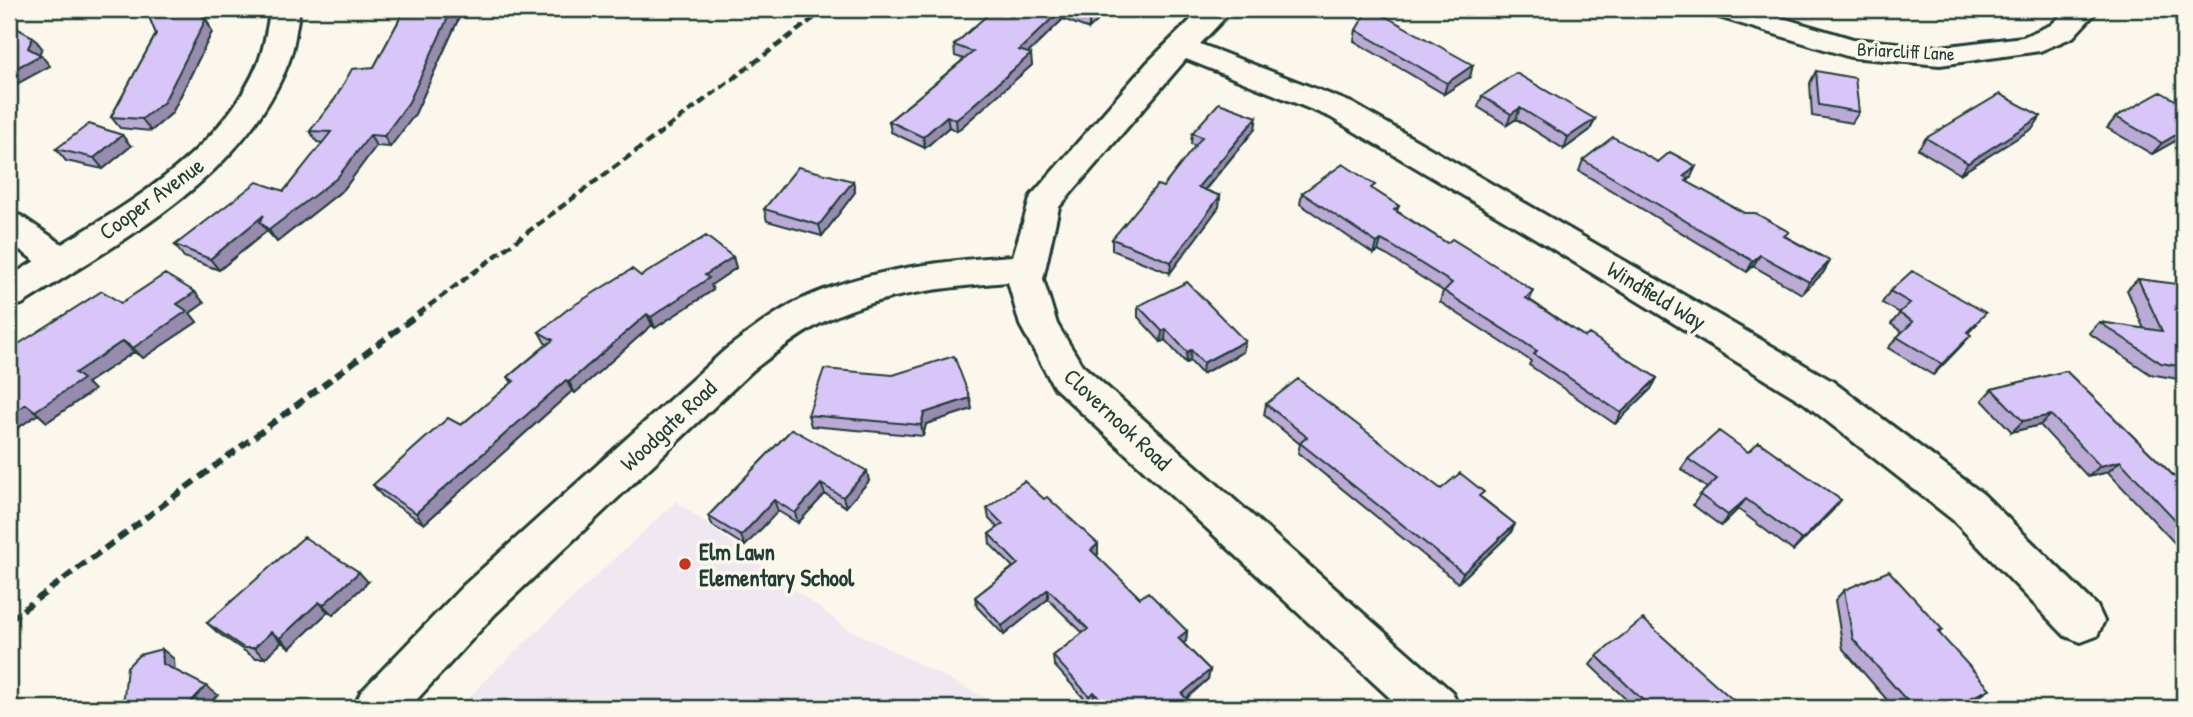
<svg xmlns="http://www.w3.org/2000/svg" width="2193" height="717" font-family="'Patrick Hand',sans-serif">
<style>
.built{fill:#f0e8f0}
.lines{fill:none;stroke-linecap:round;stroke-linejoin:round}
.minor-casing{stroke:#1f3d34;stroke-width:6}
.minor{fill:#fbf7ec;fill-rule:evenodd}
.rail-far1{stroke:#1f3d34;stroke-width:4.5;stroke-dasharray:9 4.5;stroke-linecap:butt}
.rail{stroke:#1f3d34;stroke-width:6;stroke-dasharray:11 6;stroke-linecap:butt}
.wall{fill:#baaad5;stroke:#1f3d34;stroke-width:2}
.shaded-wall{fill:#978bae;stroke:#1f3d34;stroke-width:2}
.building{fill:#d8c6f8;stroke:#1f3d34;stroke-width:2}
.poi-dot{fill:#c8321e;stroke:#fbf7ec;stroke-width:2.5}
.labels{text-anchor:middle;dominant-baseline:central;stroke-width:7;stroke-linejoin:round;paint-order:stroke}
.far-street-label{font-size:19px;fill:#1f3d34;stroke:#fbf7ec}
.street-label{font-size:23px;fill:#1f3d34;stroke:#fbf7ec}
.poi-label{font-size:23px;font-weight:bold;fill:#1f3d34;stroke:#fbf7ec;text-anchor:start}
</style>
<rect width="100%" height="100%" fill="#fbf7ec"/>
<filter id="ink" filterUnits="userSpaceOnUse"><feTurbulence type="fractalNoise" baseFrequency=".0143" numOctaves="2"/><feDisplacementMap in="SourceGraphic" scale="14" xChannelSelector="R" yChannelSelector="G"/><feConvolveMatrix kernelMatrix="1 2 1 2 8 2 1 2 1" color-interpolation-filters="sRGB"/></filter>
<g filter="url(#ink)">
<path class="built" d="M676,501L845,627L1006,708H460L482,683Z"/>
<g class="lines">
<defs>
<path id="minor" d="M271,9H300C296,26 295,45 289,61C244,178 122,240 22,304L9,307V277L35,261L9,242V213L21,216L62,244C138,199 224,147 259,61C265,45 267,26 271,9Z
M1202,9H1233L1200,44L1352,103L1832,381L1983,494L2097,606L2104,621L2097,636L2081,642L2065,636L1953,520L1804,403L1530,235L1330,117L1186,59L1059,207L1043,279L1057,324L1082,365L1452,692L1459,708H1401L1054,387L1020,325L1008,282C946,287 875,294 819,324C795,337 774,354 753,370L495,614L409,708H354L361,692L463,586L725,350C747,334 768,317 792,304C858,270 940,261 1013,256L1031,196L1147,63Z
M1707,9H1752L1853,39L1940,47L2023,37L2051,25L2068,9H2099L2073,37L2040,51L1940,65L1850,57L1712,15Z"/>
</defs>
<use href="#minor" class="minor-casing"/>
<use href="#minor" class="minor"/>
<path class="rail-far1" d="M418,314L826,9"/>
<path class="rail" d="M9,620L421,312"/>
</g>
<path class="wall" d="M146,9H202L212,32L172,113L151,131L120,128L111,117L156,34Z
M405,9H463L415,114L390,147L376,146L344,189L277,242L267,231L219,270L184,257L175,245L284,191L323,143L317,142L310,131L335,99L374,67Z
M1021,9H1110L1089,29L1063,19L1028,53L1032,65L957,131L949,127L925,148L891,132L889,121L964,59L955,56L954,45L1012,16Z
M2184,9V44L2175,20Z
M1356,30L1470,77L1444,94L1354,41Z
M1816,71L1859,112L1852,123L1812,116L1810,83Z
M1482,96L1595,119L1590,130L1564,149L1516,119L1507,125L1478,107Z
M2116,117L2184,136L2152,154L2107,128Z
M2033,128L1960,174L1918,149L1926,138Z
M1255,129L1205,190L1220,196L1219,207L1170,273L1112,250V239L1163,187L1195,146L1191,144L1192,133Z
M131,146L103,169L66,161L56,149Z
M1583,160L1658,162L1696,166L1687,182L1830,261L1823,273L1802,294L1753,266L1747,272L1579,171Z
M853,181L855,192L822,236L767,221L764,209Z
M1374,190L1399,206L1397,211L1447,243L1533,291L1530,300L1585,337L1657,378L1651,389L1615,424L1529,365L1531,361L1440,302L1443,291L1388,256L1378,251L1374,254L1300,204L1302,193Z
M733,257L736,268L711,285L713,290L655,328L652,325L575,393L572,391L424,524L382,496L373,485L461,425L512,383L508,377L547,344L545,343L539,332L641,276Z
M2184,277V380L2150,374L2089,333L2099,322L2144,329L2127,290L2138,279L2178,285Z
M1890,291L1977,324L1968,333L1961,346L1933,375L1888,348L1902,332L1891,324L1900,313L1882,303Z
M121,303H204L190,313L197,322L143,358L134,352L87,383L94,390L47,422L38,414L9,434Z
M1138,306L1245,341L1243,352L1202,374L1190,361L1186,363L1165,340L1161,342L1138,317Z
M2066,371L2184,486V553L2108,472L2088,477L2040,425L2012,432L1982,400L1992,389Z
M1266,404L1441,489L1482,498L1515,524L1510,534L1458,583L1298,453L1300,444L1264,415Z
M972,409L926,424L923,436L811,426L808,415Z
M792,429L869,481L846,507L825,494L798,523L778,511L745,546L713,526L708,516Z
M1748,452L1841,500L1793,551L1738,509L1721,526L1693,505L1700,495L1707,488L1681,469L1688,459Z
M987,508L1098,554L1096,556L1140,598L1187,631L1186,641L1183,643L1210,670L1208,679L1187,698L1192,704L1191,708H1101L1094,701L1090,705L1054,665L1053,656L1083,633L1048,599L1004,635L977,607L975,597L1013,567L990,544L989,534L998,528L989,519Z
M368,582L333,615L328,612L290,648L282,642L265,658H255L218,633L207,623Z
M1844,590L1943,630L1939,633L1978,698L1972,701L1979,708H1894L1843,649L1835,600Z
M1597,656L1742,708H1635L1590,665Z"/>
<path class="shaded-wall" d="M200,9H202L212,32L172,113L151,131L142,119Z
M452,9H463L415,114L390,147L384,136Z
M1062,9H1063V19L1020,61L1019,50Z
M1098,9H1110L1089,29V17Z
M33,37L42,48L38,57L41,55L50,66L15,85L9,78V72L28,48Z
M1031,54L1032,65L957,131L956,120Z
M1473,65L1470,77L1444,94L1447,83Z
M1520,108L1516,119L1507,125L1511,114Z
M947,116L949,127L925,148L923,137Z
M2041,116L2033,128L1960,174L1968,163Z
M1257,117L1255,129L1197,199L1198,187Z
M1595,119L1590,130L1564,149L1568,137Z
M2184,130V136L2152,154L2162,143Z
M122,135L131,146L103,169L94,158Z
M370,135L376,146L344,189L277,242L269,230Z
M1696,166L1691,177L1678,188L1684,176Z
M853,181L855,192L822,236L819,225Z
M1220,196L1219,207L1170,273L1171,262Z
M264,215L260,222L267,231L219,270L210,259Z
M1381,240L1378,251L1374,254L1377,243Z
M1760,255L1753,266L1747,272L1753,261Z
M733,257L736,268L711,285L713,290L655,328L651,317L705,275Z
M1830,261L1823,273L1802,294L1809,282Z
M195,292L204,303L190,313L197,322L143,358L133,348L177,304Z
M647,314L652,325L575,393L569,382Z
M1166,329L1165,340L1161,342L1162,331Z
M1971,335L1961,346L1933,375L1942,364Z
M123,341L134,352L87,383L94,390L47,422L35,411L75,373Z
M1245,341L1243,352L1202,374L1203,363Z
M1191,350L1190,361L1186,363L1187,352Z
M1657,378L1651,389L1615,424L1621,413Z
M566,380L572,391L424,524L416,513Z
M970,398L972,409L926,424L923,436L921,425L924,413Z
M26,404L38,414L9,434V415Z
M2051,415L2040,425L2012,432L2023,421Z
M2120,461L2108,472L2088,477L2100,466Z
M867,471L869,481L846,507L843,497Z
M821,484L825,494L798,523L795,513Z
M1746,499L1738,509L1721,526L1728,515Z
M774,500L778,511L745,546L741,536Z
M1841,500L1833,510L1793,551L1802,540Z
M1515,524L1510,534L1458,583L1463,573Z
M1098,544V554L1091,560V550Z
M359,572L368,582L333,615L323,605Z
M1048,589V599L1004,635L1002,626Z
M319,602L328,612L290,648L280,638Z
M1187,631L1186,641L1177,648L1178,638Z
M271,632L282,642L265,658L254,648Z
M162,649L174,659L175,673L163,664Z
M1210,670L1208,679L1181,703L1182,694Z
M206,686L218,695L205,708H185Z
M1990,689L1978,698L1958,707L1970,698Z
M1094,692V701L1090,705L1089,696Z"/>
<path class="building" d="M146,9H200L205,21L164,102L142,119L111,117L156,34Z
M405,9H452L409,102L384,136L370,135L337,178L269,230L260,222L264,215L210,259L175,245L257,182L284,191L331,132L310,131L335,99L352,69L374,67Z
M994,9L1012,16L1021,9H1062L1019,50L1031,54L956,120L947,116L923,137L889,121L973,52L954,45Z
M1065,9H1098L1089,17Z
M1368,9H1372L1473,65L1447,83L1356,30Z
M9,24L33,37L28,48L41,55L9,72Z
M1816,71L1855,78L1859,112L1819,105Z
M1516,73L1595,119L1568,137L1520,108L1511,114L1482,96Z
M2161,92L2184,105V130L2162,143L2116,117Z
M2000,94L2041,116L1968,163L1926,138Z
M1219,103L1257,117L1198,187L1220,196L1171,262L1112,239L1157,185L1163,187L1202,137L1192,133Z
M89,124L122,135L94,158L56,149Z
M1613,137L1658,162L1670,152L1696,166L1684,176L1689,179L1686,181L1744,213H1755L1789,232L1784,236L1830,261L1809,282L1760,255L1753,261L1583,160Z
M1343,164L1375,185L1371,188L1399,206L1394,210L1447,243L1452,239L1504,271L1533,291L1526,298L1585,337L1589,334L1657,378L1621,413L1534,354L1537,351L1444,291L1452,283L1391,245L1381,240L1377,243L1302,193Z
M798,167L853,181L819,225L764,209Z
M706,236L733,257L705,275L709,278L651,317L647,314L569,382L566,380L416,513L373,485L448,418L461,425L514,381L508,377L553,340L539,332L568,309L632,269L641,276Z
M1912,271L1986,313L1967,332L1971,335L1942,364L1897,337L1913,322L1899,313L1910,303L1890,291Z
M165,274L195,292L177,304L187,311L133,348L123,341L75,373L83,379L35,411L26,404L9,415V350L102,291L121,303Z
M2138,279L2184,285V367L2161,363L2099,322L2162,331Z
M1187,282L1245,341L1203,363L1191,350L1187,352L1166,329L1162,331L1138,306Z
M954,356L970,398L924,413L921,425L808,415L824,369L893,375Z
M2066,371L2184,486V529L2120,461L2100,466L2051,415L2023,421L1992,389Z
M1298,379L1441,489L1460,473L1484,492L1479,496L1515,524L1463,573L1300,443L1307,437L1266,404Z
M792,429L867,471L843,497L821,484L795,513L774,500L741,536L708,516Z
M1719,431L1748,452L1759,442L1841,500L1802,540L1746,499L1728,515L1700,495L1717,479L1688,459Z
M1024,481L1044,499L1047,497L1098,544L1091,550L1140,598L1148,592L1187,631L1178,638L1210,670L1182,694L1192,704L1187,708H1109L1094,692L1089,696L1053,656L1088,629L1048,589L1002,626L975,597L1018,564L989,534L1003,524L987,508Z
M304,537L359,572L323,605L319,602L280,638L271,632L254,648H244L207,623Z
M1889,571L1943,630L1938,632L1990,689L1970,698L1979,708H1913L1853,639L1844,590Z
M1643,619L1742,708H1651L1597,656Z
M162,649L163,664L206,686L185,708H112L124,697L127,667L139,655Z"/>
</g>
<circle class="poi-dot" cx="685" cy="564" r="7"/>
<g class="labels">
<g class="far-street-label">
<text transform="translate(1906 51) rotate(3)">Briarcliff Lane</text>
</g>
<g class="street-label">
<text transform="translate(151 198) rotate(-36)">Cooper Avenue</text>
<text transform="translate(1657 295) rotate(31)">Windfield Way</text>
<text transform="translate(1118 419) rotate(43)">Clovernook Road</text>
<text transform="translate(668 425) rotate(-43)">Woodgate Road</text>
</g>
<g class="poi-label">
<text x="699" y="551">Elm Lawn<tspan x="699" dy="26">Elementary School</tspan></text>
</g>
</g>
<rect width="2193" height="717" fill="none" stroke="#fbf7ec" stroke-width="35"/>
<rect x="18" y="18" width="2158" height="682" fill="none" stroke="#1f3d34" stroke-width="2.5" filter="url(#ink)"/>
</svg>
